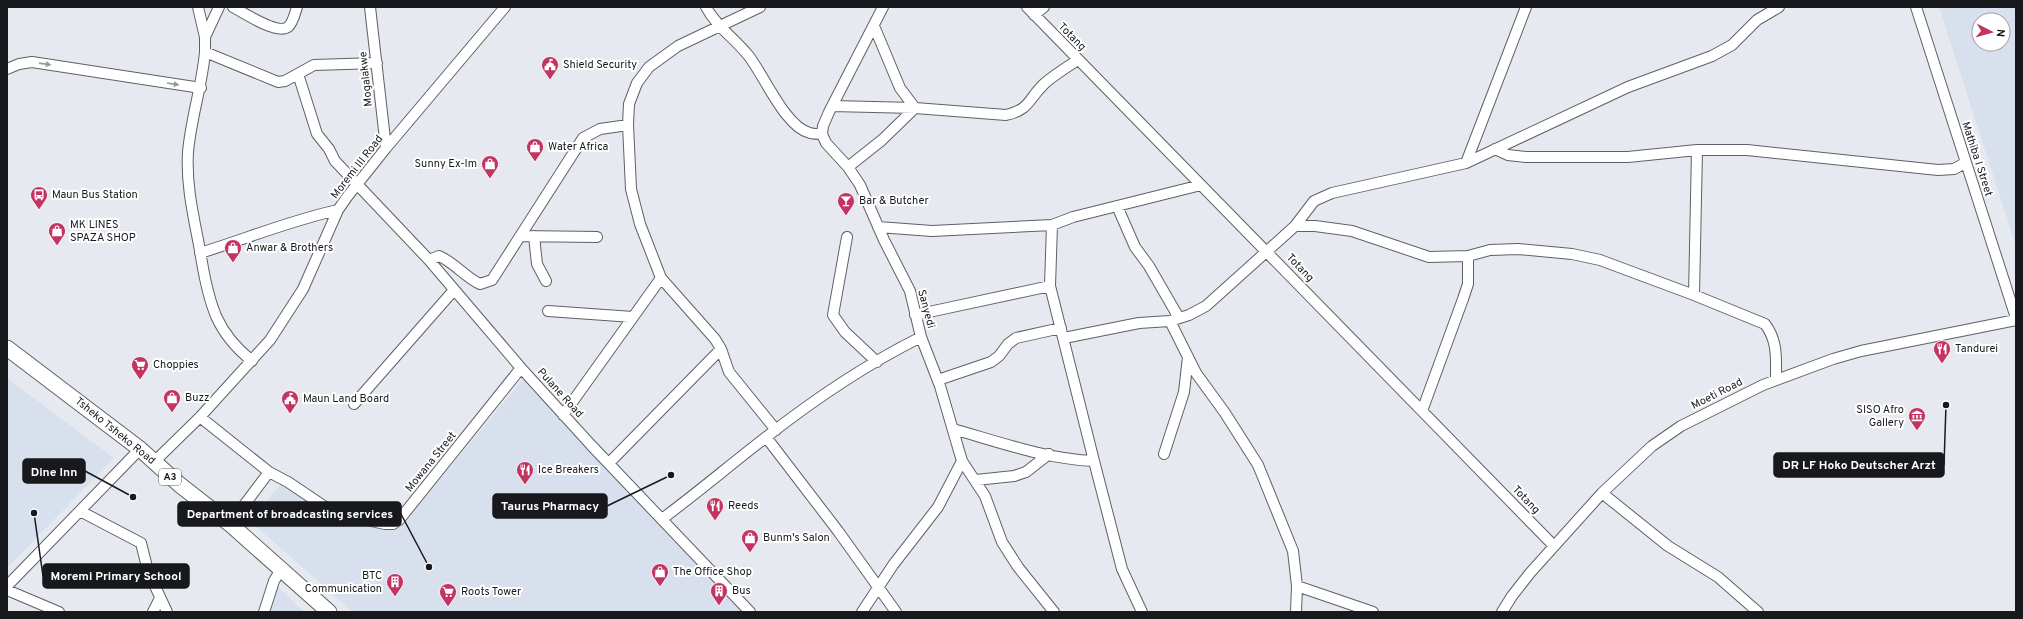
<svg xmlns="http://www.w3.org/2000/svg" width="2023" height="619" font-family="Overpass,sans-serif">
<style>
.built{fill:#d7e0ec;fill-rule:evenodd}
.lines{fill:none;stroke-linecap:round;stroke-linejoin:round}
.minor-casing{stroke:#5d6166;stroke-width:12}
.highway-casing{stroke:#5d6166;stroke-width:17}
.minor{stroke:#fff;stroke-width:10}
.highway{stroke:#fff;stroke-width:15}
.oneway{fill:#979899}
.labels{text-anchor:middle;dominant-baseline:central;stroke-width:4;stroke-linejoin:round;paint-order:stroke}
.shield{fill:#fff;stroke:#5d5e60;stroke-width:1}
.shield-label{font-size:10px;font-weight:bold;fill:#18191c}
.street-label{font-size:11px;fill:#18191c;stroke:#fff}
.poi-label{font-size:11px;fill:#18191c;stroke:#fff;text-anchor:start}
.leader{fill:none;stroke:#18191c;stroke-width:1.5}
.callout-dot{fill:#18191c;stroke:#fff;stroke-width:1.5}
.callout{fill:#18191c;stroke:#18191c;stroke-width:1.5}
.callout-label{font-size:12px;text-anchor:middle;font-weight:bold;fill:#fff}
</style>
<rect width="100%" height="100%" fill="#e6eaf0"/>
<path class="built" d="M1939,7H2016V246ZM1979,20H2003V44H1979Z
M528,373L757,612H353L250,521L282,483L339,519L400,528Z
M7,378L114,458L7,568Z
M274,583L304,612H266Z"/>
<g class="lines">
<defs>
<path id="minor" d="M198,7L205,37V52C202,86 191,118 188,152C186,184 193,214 199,245C203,269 207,294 216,316C224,334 237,349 252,361
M233,7C244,13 277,35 288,27C293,23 295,13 297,7
M370,7L386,148
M706,7C716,26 735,39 748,55C764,75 785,127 810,133C814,134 819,134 822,134
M760,7L678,46L649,67L637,83L629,104L628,125L631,189L640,224L661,278L715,339L721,349L729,372L776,430
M1027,7L1554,546
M1916,7L2016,318
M1034,15L1044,7
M205,37L219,7
M205,52L278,82L285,81L314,65L377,63
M7,69L19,64L32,62L201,88
M298,74L317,134L329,149L335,161L429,260L521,368L591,445L750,612
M832,106L915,108L1006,115C1031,109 1028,99 1044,84C1054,75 1067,67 1078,60
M1495,149L1508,155L1526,157H1628L1697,150H1747L1938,170L1954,169L1965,163
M1466,163L1526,7
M848,167L882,140L915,108L900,88L874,26
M1117,206L1135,247L1149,266L1179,318
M1295,226H1315L1352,231L1429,257L1468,256L1490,250L1518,249L1572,254L1600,260L1694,295L1765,324C1778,341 1776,359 1776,379
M878,227L932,231L1052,225
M520,236L597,237
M534,236L537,264L546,281
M847,237L833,315L845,332L877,362
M200,253C246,239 291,220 338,210
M429,260L439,256C455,263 465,277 480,284L492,280L583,138L600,129L628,125
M1694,295L1697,150
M548,311L633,317
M915,315L1050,286
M1170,321L1196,373L1225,413L1258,465L1293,551L1297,586L1296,612
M1064,338L1139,323L1170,321L1189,315L1206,306L1295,226L1314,201L1332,193L1466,163L1628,87L1712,56L1732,45L1757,20L1779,7
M938,380L991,362L999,356L1008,344L1016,338L1061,328
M354,404L454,290
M1422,411L1463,299L1468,284V256
M563,415L661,278
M200,417L269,472L288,482L334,513L385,524H393L399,520L521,368
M953,429C999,442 1046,459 1094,461L1122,569L1142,612
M766,437L838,531L896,612
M1164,454L1184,392L1188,357
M962,461L985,496L1002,542L1018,567L1054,612
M1094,461L1050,286L1052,225L1073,217L1201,185
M153,463L200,417L270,340L303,289L338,210L347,197L386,148L505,7
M609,463L721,349
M976,480L1014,476L1026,472L1049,454
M1602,493L1668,546L1718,577L1758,612
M80,511L141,543L148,571L167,612
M662,519C697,493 730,465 765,438C812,401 867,364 921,337L910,291L884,240L860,185L848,167L826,143L822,134L823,126L829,112L883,7
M230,524L269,472
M7,586L140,449
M1297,586L1373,612
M7,590L59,612
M153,612L160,598
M264,612L274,581L281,569
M862,612L893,565L938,507L962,461L940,386L921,337
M1502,612L1512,596L1530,573L1602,493L1652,446L1681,426L1763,385L1833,359L1861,351L2016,320"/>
<path id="highway" d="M7,348L140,449L180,485L230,524L329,612"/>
</defs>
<use href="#minor" class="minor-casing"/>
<use href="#highway" class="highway-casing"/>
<use href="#minor" class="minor"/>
<use href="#highway" class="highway"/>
</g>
<defs><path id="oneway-solid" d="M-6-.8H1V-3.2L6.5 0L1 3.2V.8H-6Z"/></defs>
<g class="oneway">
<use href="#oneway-solid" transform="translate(45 64) rotate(8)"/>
<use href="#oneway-solid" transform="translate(173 84) rotate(9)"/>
</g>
<defs>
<symbol id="civic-pin" viewBox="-11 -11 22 30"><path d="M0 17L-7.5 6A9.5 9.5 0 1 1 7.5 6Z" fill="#c23461" stroke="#fff"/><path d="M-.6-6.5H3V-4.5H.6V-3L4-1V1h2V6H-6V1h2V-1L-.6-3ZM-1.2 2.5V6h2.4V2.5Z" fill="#fff"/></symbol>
<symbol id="shop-pin" viewBox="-11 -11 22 30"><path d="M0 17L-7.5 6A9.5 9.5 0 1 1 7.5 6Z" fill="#c23461" stroke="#fff"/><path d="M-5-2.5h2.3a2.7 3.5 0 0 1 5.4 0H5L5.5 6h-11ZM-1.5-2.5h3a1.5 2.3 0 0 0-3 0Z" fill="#fff"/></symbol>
<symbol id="bus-pin" viewBox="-11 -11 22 30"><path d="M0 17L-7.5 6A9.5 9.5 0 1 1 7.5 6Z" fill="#c23461" stroke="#fff"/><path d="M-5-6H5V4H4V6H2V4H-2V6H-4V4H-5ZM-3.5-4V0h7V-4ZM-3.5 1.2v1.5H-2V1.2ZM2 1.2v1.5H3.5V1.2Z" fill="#fff"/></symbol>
<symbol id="bar-pin" viewBox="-11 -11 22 30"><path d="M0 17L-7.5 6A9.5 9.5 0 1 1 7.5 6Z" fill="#c23461" stroke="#fff"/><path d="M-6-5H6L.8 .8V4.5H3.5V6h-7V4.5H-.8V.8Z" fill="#fff"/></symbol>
<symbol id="restaurant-pin" viewBox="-11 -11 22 30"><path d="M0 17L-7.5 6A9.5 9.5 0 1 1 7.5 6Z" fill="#c23461" stroke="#fff"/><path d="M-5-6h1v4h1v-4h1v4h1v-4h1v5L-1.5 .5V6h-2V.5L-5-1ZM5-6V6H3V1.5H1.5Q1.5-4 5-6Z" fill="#fff"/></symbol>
<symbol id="supermarket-pin" viewBox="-11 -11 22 30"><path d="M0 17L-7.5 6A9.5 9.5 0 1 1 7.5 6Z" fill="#c23461" stroke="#fff"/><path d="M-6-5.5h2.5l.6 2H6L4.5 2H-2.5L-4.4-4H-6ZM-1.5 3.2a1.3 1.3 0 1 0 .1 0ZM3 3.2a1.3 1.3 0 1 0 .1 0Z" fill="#fff"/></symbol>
<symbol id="museum-pin" viewBox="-11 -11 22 30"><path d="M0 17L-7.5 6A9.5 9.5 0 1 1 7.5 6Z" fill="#c23461" stroke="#fff"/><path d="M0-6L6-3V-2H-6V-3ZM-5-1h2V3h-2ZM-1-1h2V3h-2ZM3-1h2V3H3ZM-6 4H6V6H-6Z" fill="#fff"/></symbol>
<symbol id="building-pin" viewBox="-11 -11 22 30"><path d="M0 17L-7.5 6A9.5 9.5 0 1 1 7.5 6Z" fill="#c23461" stroke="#fff"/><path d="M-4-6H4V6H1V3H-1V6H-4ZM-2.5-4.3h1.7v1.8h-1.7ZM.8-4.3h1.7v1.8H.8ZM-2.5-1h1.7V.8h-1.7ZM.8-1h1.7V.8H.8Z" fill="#fff"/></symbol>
</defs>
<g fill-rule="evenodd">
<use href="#civic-pin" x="540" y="55" width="20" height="27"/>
<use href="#shop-pin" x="525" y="137" width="20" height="27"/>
<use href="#shop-pin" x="480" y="154" width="20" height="27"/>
<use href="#bus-pin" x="29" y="185" width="20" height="27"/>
<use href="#bar-pin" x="836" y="191" width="20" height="27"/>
<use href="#shop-pin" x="47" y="221" width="20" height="27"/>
<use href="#shop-pin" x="223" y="238" width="20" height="27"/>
<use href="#restaurant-pin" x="1932" y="339" width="20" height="27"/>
<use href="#supermarket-pin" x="130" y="355" width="20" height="27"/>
<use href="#shop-pin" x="162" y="388" width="20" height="27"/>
<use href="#civic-pin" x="280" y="389" width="20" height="27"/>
<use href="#museum-pin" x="1907" y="406" width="20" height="27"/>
<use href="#restaurant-pin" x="515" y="460" width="20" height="27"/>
<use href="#restaurant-pin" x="705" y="496" width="20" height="27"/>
<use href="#shop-pin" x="740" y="528" width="20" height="27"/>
<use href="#shop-pin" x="650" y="562" width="20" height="27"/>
<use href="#building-pin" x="385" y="572" width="20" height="27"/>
<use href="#building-pin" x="709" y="581" width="20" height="27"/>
<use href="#supermarket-pin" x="438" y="582" width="20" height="27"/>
</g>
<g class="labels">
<rect class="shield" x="159" y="469" width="22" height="16" rx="3"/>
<g class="shield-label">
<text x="170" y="477">A3</text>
</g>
<g class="street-label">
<text transform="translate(1072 37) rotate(45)">Totang</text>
<text transform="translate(366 79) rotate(-96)">Mogalakwe</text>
<text transform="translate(1977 159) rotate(72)">Mathiba I Street</text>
<text transform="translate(357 167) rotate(-52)">Moremi III Road</text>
<text transform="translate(1300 268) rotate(46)">Totang</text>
<text transform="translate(926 309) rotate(75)">Sanyedi</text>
<text transform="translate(560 393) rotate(48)">Pulane Road</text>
<text transform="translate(1717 394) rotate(-27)">Moeti Road</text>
<text transform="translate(115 431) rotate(39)">Tsheko Tsheko Road</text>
<text transform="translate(431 462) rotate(-51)">Mowana Street</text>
<text transform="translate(1526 500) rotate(46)">Totang</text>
</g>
<g class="poi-label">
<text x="563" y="65">Shield Security</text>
<text x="548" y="147">Water Africa</text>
<text x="477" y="164" text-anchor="end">Sunny Ex-Im</text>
<text x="52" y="195">Maun Bus Station</text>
<text x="859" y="201">Bar &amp; Butcher</text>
<text x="70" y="225">MK LINES<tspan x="70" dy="13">SPAZA SHOP</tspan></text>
<text x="246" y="248">Anwar &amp; Brothers</text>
<text x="1955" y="349">Tandurei</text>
<text x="153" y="365">Choppies</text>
<text x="185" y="398">Buzz</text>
<text x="303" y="399">Maun Land Board</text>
<text x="1904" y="410" text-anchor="end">SISO Afro<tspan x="1904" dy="13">Gallery</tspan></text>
<text x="538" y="470">Ice Breakers</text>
<text x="728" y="506">Reeds</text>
<text x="763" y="538">Bunm's Salon</text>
<text x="673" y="572">The Office Shop</text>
<text x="382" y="576" text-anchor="end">BTC<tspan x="382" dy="13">Communication</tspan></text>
<text x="732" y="591">Bus</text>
<text x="461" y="592">Roots Tower</text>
</g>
</g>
<path class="leader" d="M1946 405L1944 465M133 497L85 471M671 475L607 506M429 567L401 514M34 513L43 576"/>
<g class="callout-dot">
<circle cx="1946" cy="405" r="4"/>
<circle cx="133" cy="497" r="4"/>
<circle cx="671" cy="475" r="4"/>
<circle cx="429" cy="567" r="4"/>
<circle cx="34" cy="513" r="4"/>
</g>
<g class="callout">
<rect x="1774" y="453" width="170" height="24" rx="4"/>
<rect x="23" y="459" width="62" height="24" rx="4"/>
<rect x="493" y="494" width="114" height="24" rx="4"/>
<rect x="178" y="502" width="223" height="24" rx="4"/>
<rect x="43" y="564" width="146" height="24" rx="4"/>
</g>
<g class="callout-label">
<text x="1859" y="469">DR LF Hoko Deutscher Arzt</text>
<text x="54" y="476">Dine Inn</text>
<text x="550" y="510">Taurus Pharmacy</text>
<text x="290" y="518">Department of broadcasting services</text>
<text x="116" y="580">Moremi Primary School</text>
</g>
<rect width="2023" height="619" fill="none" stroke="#18191c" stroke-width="16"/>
<g transform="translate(1991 32) rotate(96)"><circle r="19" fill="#ffffff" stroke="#a3a3a4"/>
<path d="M0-3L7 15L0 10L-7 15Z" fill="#c23461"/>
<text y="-6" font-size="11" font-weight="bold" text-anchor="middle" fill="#18191c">N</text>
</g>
</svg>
